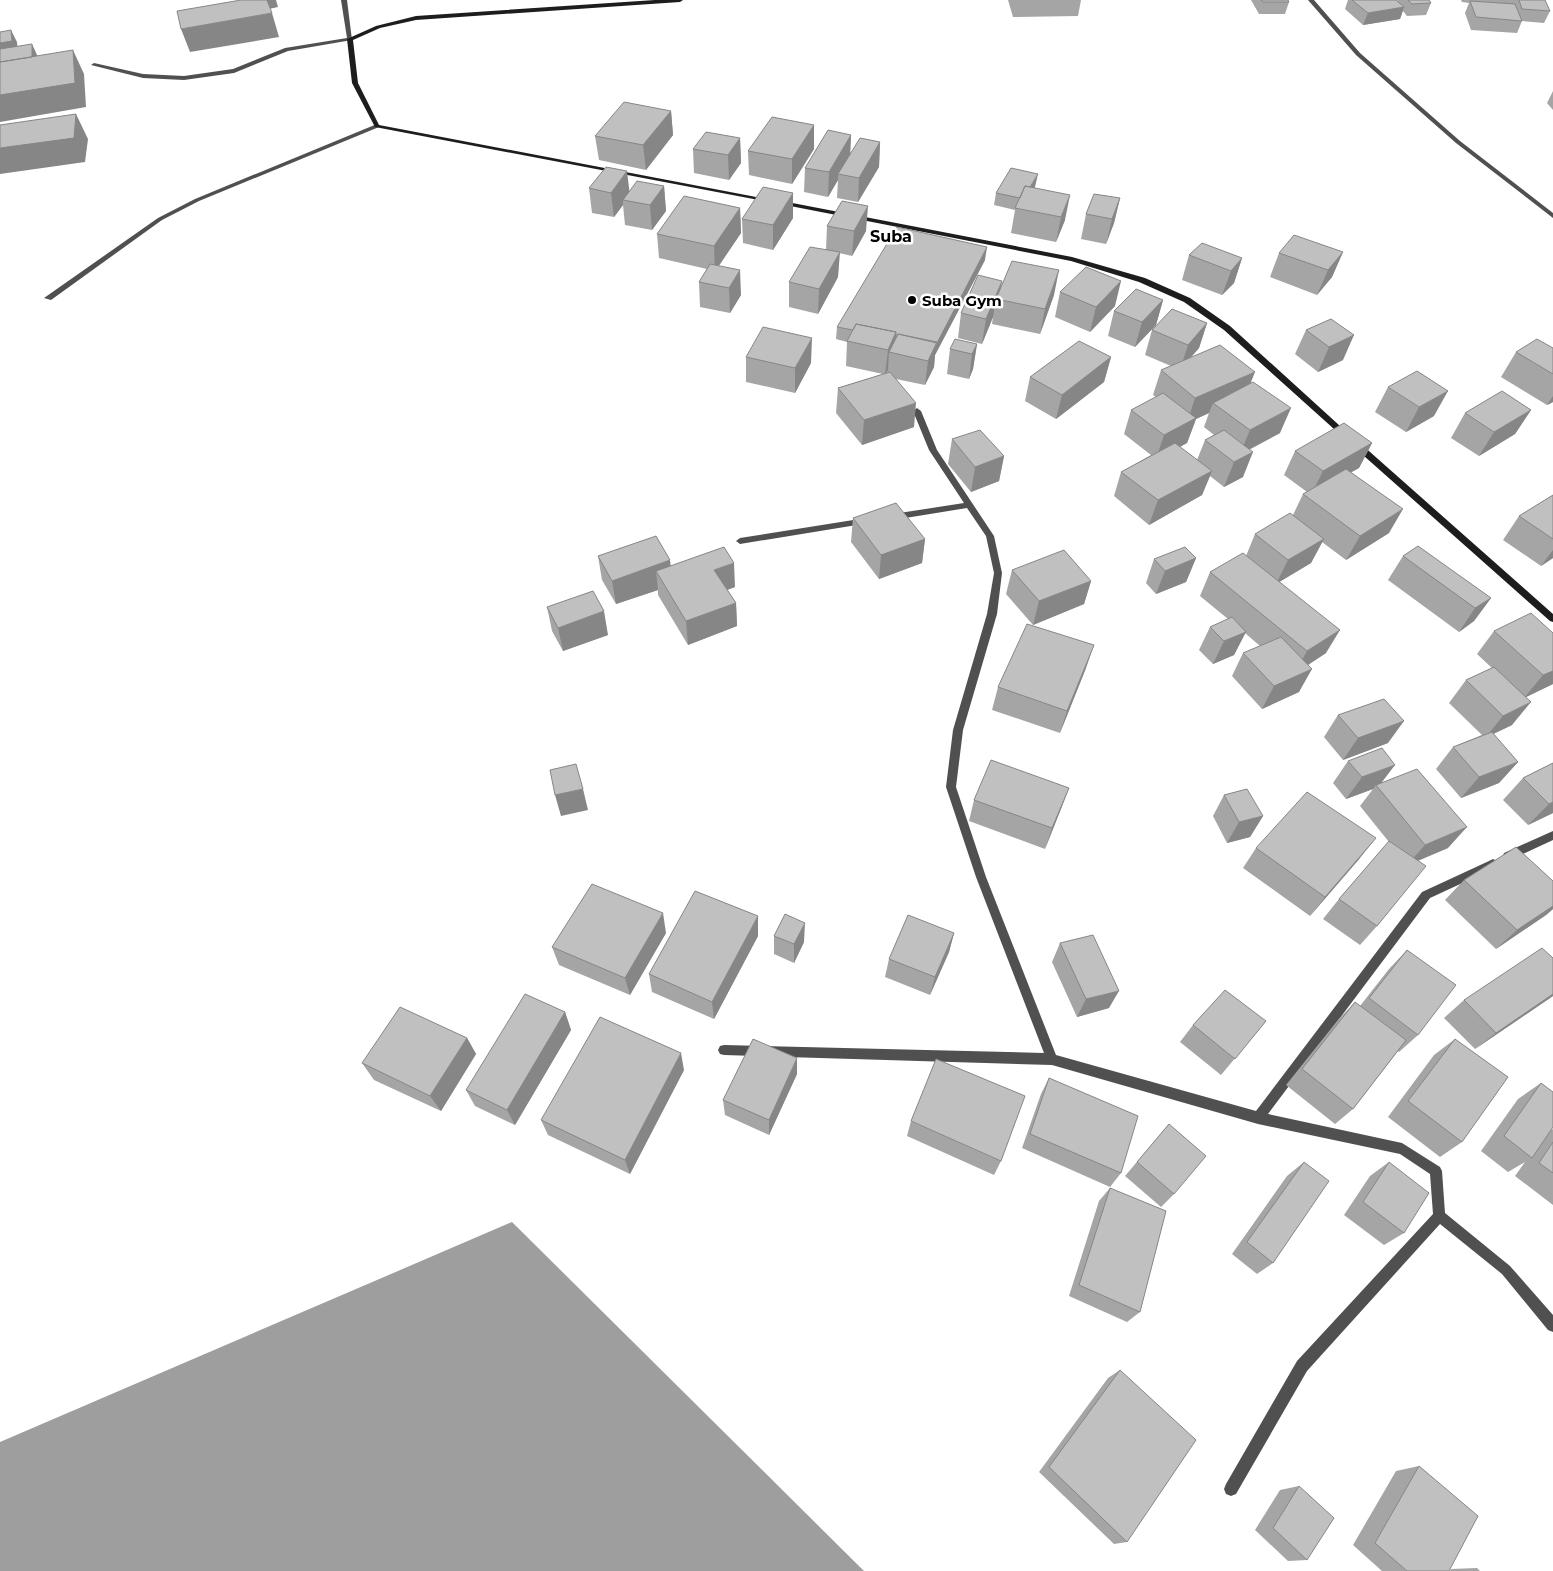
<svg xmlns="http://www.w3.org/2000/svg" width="1553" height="1571" font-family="Montserrat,sans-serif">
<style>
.water{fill:#9e9e9e}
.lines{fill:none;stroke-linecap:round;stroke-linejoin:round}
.street{fill:#505050;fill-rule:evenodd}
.secondary{fill:#1d1d1d;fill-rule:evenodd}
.wall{fill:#a5a5a5;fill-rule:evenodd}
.shaded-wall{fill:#868686}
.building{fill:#c0c0c0;stroke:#868686}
.poi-dot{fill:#000;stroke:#fff;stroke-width:2}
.labels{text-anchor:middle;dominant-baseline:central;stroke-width:5;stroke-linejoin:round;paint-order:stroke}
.far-poi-label{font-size:15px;font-weight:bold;fill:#000;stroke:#fff;text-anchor:start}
.far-quarter-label{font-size:16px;font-weight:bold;fill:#000;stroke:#fff}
</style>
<rect width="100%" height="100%" fill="#fff"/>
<path class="water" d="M512,1222L864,1571H0V1442Z"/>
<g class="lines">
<path class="street" d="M341,0H347L352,40L288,51L234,73L184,80L143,78L91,65L94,63L143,74L184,76L233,69L285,48L347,38Z
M1308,0H1314L1360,53L1460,141L1553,213V218L1456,143L1356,55Z
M377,124L380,126L379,127L199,201L162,220L51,300L44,298L158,218L195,199Z
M917,408L921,411L937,450L994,536L1002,573L997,614L963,730L956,787L986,877L1056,1055L1256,1111L1422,892L1489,861L1493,859L1497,861L1498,864L1497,867L1430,898L1268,1114L1402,1143L1440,1167L1442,1171L1445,1213L1510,1266L1553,1315V1332L1548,1330L1502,1274L1440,1224L1307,1371L1236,1494L1231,1496L1226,1494L1224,1489L1226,1484L1297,1361L1433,1214L1430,1174L1400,1154L1258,1124L1052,1065L724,1055L720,1054L718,1050L720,1046L724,1045L1044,1053L976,877L946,787L953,730L987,614L994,573L986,536L967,508L893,520L889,517L893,514L964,503L929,450L913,411Z
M866,518L869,519V523L740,544L736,541L740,538Z
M1553,831V840L1512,859L1508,860L1504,859L1503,856L1504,853Z"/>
<path class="secondary" d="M655,0H683L680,2L416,20L380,28L353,40L358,83L379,125L767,199L770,201L769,202L375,127L352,83L347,39L376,26L416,16Z
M782,201L1072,257L1145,278L1190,298L1230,326L1351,436L1347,439L1344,438L1224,330L1184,302L1139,282L1071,261L780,204L779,203Z
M1358,443L1361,444L1553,614V622L1550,621L1355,448V444Z"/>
</g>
<path class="wall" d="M1008,0H1081L1078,16L1013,17Z
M1251,0H1288L1289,2L1285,14H1259Z
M1348,0H1396L1397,1L1398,0H1429L1431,3L1426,15L1407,16L1403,11L1400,19L1363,25L1345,9Z
M1461,0H1545L1550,11L1544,23L1522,21L1517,33L1471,30L1465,13L1469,3L1462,2Z
M1553,91V110L1547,103Z
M671,111L673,135L646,170L599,160L595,136Z
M814,125V149L792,184L749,175L748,151Z
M851,135L850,153L880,142L879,167L858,202L837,198L838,180L828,197L804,192L805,168Z
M740,138L741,163L729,180L694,173L693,149Z
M664,186L666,211L652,230L625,225L623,205L614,217L592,213L589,188L629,191Z
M1035,187L1034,188L1065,220L1056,242L1011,233L1015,210L994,205L996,193Z
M1120,198L1114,223L1106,244L1081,239L1086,214Z
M740,208L741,233L719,266L741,295L730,313L700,307L699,282L707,269L659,258L657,234Z
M793,218L773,250L743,243L742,219Z
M827,226L866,231L852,256L839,253L838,277L818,314L789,307V282L826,250Z
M1343,252L1332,277L1317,295L1270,277L1279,253Z
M1189,255L1242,258L1234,283L1222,295L1182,280Z
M985,260L935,355L934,367L925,385L896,379L914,427L862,445L836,413L838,388L883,374L846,366L847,342L836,339L837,327Z
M1001,288L1054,295L1040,334L992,324L993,317L982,344L958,338L961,313Z
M1060,292L1115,306L1090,332L1055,317Z
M1163,300L1156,325L1135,347L1108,336L1114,311Z
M1331,319L1343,360L1318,372L1295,354L1306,330Z
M1207,323L1199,348L1191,357L1251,383L1280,433L1249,450L1243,477L1224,487L1210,476L1202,495L1149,525L1114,496L1121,472L1151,455L1124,434L1131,410L1156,397L1153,395L1161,370L1171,366L1145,355L1152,330ZM1209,413L1204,427L1214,435L1205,440L1197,460L1180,447L1187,443L1196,419Z
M977,344L973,369L969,379L947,374L950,349Z
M1553,348V402L1547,405L1501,377L1516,352Z
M746,357L811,363L795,393L746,382Z
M1111,357L1104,382L1056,419L1025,401L1030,377Z
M1388,387L1434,416L1406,432L1375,412Z
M1531,410L1515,434L1479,456L1451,438L1465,413Z
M952,439L1004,456L999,481L971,492L948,464Z
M1372,443L1359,468L1351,472L1389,533L1346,560L1322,542L1311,563L1279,582L1326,653L1308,665L1299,692L1262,709L1232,676L1243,653L1260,646L1245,633L1234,655L1213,664L1199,650L1210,627L1228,619L1200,596L1210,572L1246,556L1255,534L1293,515L1303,494L1307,492L1284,475L1295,451Z
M1553,495V558L1541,566L1503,540L1519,516Z
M853,518L925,539L922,563L879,579L851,542Z
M598,556L671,566L735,587L727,590L736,603L737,626L688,645L658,595V590L616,604L602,580Z
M1403,556L1491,598L1474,621L1459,632L1388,580Z
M1196,558L1186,582L1156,594L1146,583L1154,559Z
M1012,570L1091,581L1084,604L1033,625L1006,594Z
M547,607L608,635L563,651L552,631Z
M1494,631L1553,633V684L1526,697L1512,725L1493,734L1518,762L1499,783L1461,798L1436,769L1453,747L1482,735L1449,703L1466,680L1492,668L1477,654Z
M1086,668L1060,733L992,710L998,687Z
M1338,715L1388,743L1343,760L1324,737Z
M1348,761L1382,782L1448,848L1418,861L1377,926L1360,945L1323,919L1339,899L1389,842L1360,806L1373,789L1346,799L1333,783Z
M1553,763V813L1528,825L1503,800L1523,778Z
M1069,788L1045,849L969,821L974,800Z
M1224,795L1263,816L1250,837L1227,843L1213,816Z
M1256,848L1360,858L1310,916L1243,868Z
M1464,880L1553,881V909L1546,915L1496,949L1445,900Z
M758,916V936L714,1019L652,992L649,974Z
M666,933L630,995L559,965L552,947Z
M954,933L949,952L930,995L885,977L889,959Z
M774,936L804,942L794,963L774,954Z
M1060,943L1109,1008L1077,1017L1052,962Z
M1407,950L1418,1035L1399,1052L1398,1051L1353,1109L1335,1124L1286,1085L1338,1020L1355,1002L1360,1006L1389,969Z
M1553,958V996L1475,1049L1444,1018L1464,1000Z
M565,1012L571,1030L515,1125L475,1106L466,1090Z
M1266,1021L1221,1075L1180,1042L1193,1025Z
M467,1038L476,1054L441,1111L374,1080L362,1063Z
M1455,1039L1462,1142L1440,1157L1388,1117L1434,1055Z
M684,1070L630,1174L548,1135L541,1120Z
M797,1074L769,1135L725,1115L723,1100Z
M1049,1078L1121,1173L1110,1187L1022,1148L1041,1094Z
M1541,1083L1551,1130L1553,1129V1205L1515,1176L1525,1162L1508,1172L1481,1151L1518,1099Z
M911,1121L1001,1161L994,1175L907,1136Z
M1169,1124L1174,1194L1161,1207L1125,1176Z
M1304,1162L1273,1263L1257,1274L1232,1254L1287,1176Z
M1389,1162L1404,1233L1384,1245L1344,1215L1370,1176Z
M1110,1188L1140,1312L1127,1322L1069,1296L1099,1201Z
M1120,1370L1127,1542L1114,1544L1039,1472L1108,1378Z
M1419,1466L1449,1571H1382L1353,1545L1396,1471Z
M1299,1486L1307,1560L1288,1561L1255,1530L1280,1490Z
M1477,1568L1480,1571H1450L1451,1569Z"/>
<path class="shaded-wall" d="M250,0H276L278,7L241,15Z
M1404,7L1400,19L1363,25L1368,13Z
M272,13L279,37L190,52L181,29Z
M11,30L17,42L18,54L0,56V43Z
M32,44L38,57L0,79Z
M73,50L84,74L86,107L0,122V95Z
M671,111L673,135L646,170L643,145Z
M76,114L88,139L85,162L0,174V148Z
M814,125V149L792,184V159Z
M851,135L850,159L838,174V180L828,197L829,172Z
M740,138L741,163L729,180L728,155Z
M880,142L879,167L858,202L859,178Z
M627,171L630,196L623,200V205L614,217L611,193Z
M1038,174L1035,187L1022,210L1023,199Z
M664,186L666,211L652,230L650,205Z
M793,193V218L773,250V225Z
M1070,195L1065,220L1056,242L1061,217Z
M1120,198L1114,223L1106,244L1112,219Z
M868,206L866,231L852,256L854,231Z
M740,208L741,233L715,271L714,246Z
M987,247L985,260L935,355L934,367L925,385L928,361Z
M840,252L838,277L818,314L819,289Z
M1343,252L1332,277L1317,295L1328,270Z
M1242,258L1234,283L1222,295L1231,271Z
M740,270L741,295L730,313L729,288Z
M1059,270L1054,295L1040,334L1045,309Z
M1002,281L999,299H996L993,317L982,344L986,319Z
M1121,281L1115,306L1090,332L1096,307Z
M1163,300L1156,325L1135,347L1142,322Z
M1207,323L1199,348L1180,370L1188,345Z
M896,332L894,353L889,352L888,370L885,374L888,350Z
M1354,335L1343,360L1318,372L1329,347Z
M812,338L811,363L795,393V368Z
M977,344L973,369L969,379L972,354Z
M1111,357L1104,382L1056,419L1062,395Z
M1255,372L1245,397L1213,403L1209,413L1196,419L1187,443L1156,459L1164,435L1187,423L1195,398Z
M1448,391L1434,416L1406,432L1419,407Z
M1553,396V402L1547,405Z
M916,403L914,427L862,445L864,420Z
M1291,408L1280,433L1240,454L1250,430Z
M1531,410L1515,434L1479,456L1494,432Z
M1372,443L1359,468L1311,495L1323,471Z
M1253,452L1243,477L1224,487L1234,462Z
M1004,456L999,481L971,492L975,467Z
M1212,471L1202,495L1149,525L1158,500Z
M1403,509L1389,533L1346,560L1360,536Z
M925,539L922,563L879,579L881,555Z
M1324,539L1311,563L1276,584L1288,560Z
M1553,550V558L1541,566Z
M1196,558L1186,582L1156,594L1165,571Z
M670,560L673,584L656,571L658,590L616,604L612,581Z
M734,563L735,587L716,594L714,570Z
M1091,581L1084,604L1033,625L1039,601Z
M1491,598L1474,621L1459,632L1475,608Z
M736,603L737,626L688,645L686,621Z
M604,611L608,635L563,651L558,628Z
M1340,630L1326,653L1294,674L1307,651Z
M1246,632L1234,655L1213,664L1224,641Z
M1094,645L1086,668L1060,733L1067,711Z
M1312,669L1299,692L1262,709L1274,686Z
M1553,671V684L1524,698L1543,675Z
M1531,702L1512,725L1485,738L1503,716Z
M1404,721L1388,743L1343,760L1358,738Z
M1518,762L1499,783L1461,798L1479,777Z
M1395,765L1379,786L1376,785L1373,789L1346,799L1362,777Z
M1069,788L1061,809L1045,849L1052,828Z
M583,789L588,810L561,816L555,795Z
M1553,802V813L1528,825L1549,804Z
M1263,816L1250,837L1227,843L1239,822Z
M1467,827L1448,848L1407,865L1425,845Z
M1376,838L1360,858L1310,916L1325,897Z
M1553,906V909L1546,915L1496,949L1517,930Z
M663,913L666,933L630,995L625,978Z
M758,916V936L714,1019L712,1002Z
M805,923L804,942L794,963V944Z
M954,933L949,952L930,995L935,977Z
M1119,991L1109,1008L1077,1017L1086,999Z
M1553,994V996L1475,1049L1496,1033Z
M565,1012L571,1030L515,1125L507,1110Z
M467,1038L476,1054L441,1111L430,1096Z
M681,1053L684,1070L630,1174L625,1160Z
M797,1058V1074L769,1135V1120Z"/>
<path class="building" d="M241,0H267L272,13L181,29L177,11Z
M1261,0H1288L1289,2H1263Z
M1352,0H1396L1404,7L1368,13Z
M1408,0H1429L1431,3L1412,4Z
M1519,0H1545L1550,11L1522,9Z
M1470,1L1515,4L1522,21L1476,17Z
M11,30L12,41L0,43V32Z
M32,44V57L0,62V49Z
M73,50L75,83L0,95V62Z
M624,102L671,111L643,145L595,136Z
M76,114L74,138L0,148V125Z
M772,117L814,125L792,159L748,151Z
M828,130L851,135L829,172L805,168Z
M706,132L740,138L728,155L693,149Z
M860,138L880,142L859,178L838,174Z
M606,167L627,171L611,193L589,188Z
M1011,168L1038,174L1030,187L1025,186L1020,198L996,193Z
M637,181L664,186L650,205L623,200Z
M1025,186L1070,195L1061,217L1015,208Z
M763,187L793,193L773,225L742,219Z
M1094,194L1120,198L1112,219L1086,214Z
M684,196L740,208L714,246L657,234Z
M842,201L868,206L854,231L827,226Z
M897,227L987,247L937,343L898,334L896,338V332L856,324L853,330L837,327Z
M1294,235L1343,252L1328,270L1279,253Z
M1202,243L1242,258L1231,271L1189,255Z
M810,247L840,252L819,289L789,282Z
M1012,261L1059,270L1045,309L996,299Z
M710,264L740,270L729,288L699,282Z
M1086,267L1121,281L1096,307L1060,292Z
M978,275L1002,281L986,319L961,313Z
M1136,289L1163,300L1142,322L1114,311Z
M1172,309L1207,323L1188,345L1152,330Z
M1331,319L1354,335L1329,347L1306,330Z
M856,324L896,332L888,350L847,341Z
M763,327L812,338L795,368L746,357Z
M898,334L937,342L928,361L889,352Z
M955,339L977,344L972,354L950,349Z
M1537,339L1553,348V374L1516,352Z
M1079,341L1111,357L1062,395L1030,377Z
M1220,345L1255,372L1195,398L1161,370Z
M1417,371L1448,391L1419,407L1388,387Z
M890,372L916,403L864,420L838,388Z
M1253,382L1291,408L1250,430L1213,403Z
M1502,391L1531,410L1494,432L1465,413Z
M1163,393L1196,418L1164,435L1131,410Z
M1344,423L1372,443L1323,471L1295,451Z
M980,430L1004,456L975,467L952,439Z
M1224,430L1253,452L1234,462L1205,440Z
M1175,443L1212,471L1158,500L1121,472Z
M1346,469L1403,509L1360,536L1303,494Z
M1553,495V539L1519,516Z
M896,503L925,539L881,555L853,518Z
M1290,513L1324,539L1288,560L1255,534Z
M656,536L670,560L612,581L598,556Z
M1418,546L1491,598L1475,608L1403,556Z
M724,547L734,563L714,570L736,603L686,621L656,571Z
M1185,547L1196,558L1165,571L1154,559Z
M1064,550L1091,581L1039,601L1012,570Z
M1243,553L1340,630L1307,651L1210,572Z
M593,591L604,611L558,628L547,607Z
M1531,613L1553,633V671L1543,675L1494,631Z
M1232,617L1246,632L1224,641L1210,627Z
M1027,624L1094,645L1067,711L998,687Z
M1281,637L1312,669L1274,686L1243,653Z
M1494,667L1531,702L1503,716L1466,680Z
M1384,699L1404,721L1358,738L1338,715Z
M1492,732L1518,762L1479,777L1453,747Z
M1382,748L1395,765L1362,777L1348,761Z
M991,760L1069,788L1052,828L974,800Z
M1553,763V802L1549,804L1523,778Z
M576,764L583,789L555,795L550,770Z
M1417,769L1467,827L1425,845L1376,785Z
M1247,789L1263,816L1239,822L1224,795Z
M1307,792L1376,838L1325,897L1256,848Z
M1389,841L1426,866L1377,926L1339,899Z
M1516,847L1553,881V906L1517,930L1464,880Z
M592,884L663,913L625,978L552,947Z
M695,891L758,916L712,1002L649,974Z
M785,914L805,923L794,944L774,936Z
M908,915L954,933L935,977L889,959Z
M1093,935L1119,991L1086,999L1060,943Z
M1542,948L1553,958V994L1496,1033L1464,1000Z
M1407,950L1456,985L1418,1035L1369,998Z
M1225,990L1266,1021L1235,1059L1193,1025Z
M525,994L565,1012L507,1110L466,1090Z
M1355,1002L1406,1040L1353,1109L1302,1069Z
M400,1007L467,1038L430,1096L362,1063Z
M600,1017L681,1053L625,1160L541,1120Z
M753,1039L797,1058L769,1120L723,1100Z
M1455,1039L1508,1077L1462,1142L1408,1101Z
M936,1059L1025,1096L1001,1161L911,1121Z
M1049,1078L1138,1116L1121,1173L1030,1134Z
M1541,1083L1553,1092V1127L1532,1158L1504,1136Z
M1169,1124L1206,1156L1174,1194L1137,1162Z
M1553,1142V1173L1539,1163Z
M1304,1162L1329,1181L1273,1263L1247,1242Z
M1389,1162L1429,1193L1404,1233L1363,1202Z
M1110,1188L1166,1211L1140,1312L1079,1285Z
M1120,1370L1196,1440L1127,1542L1049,1467Z
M1419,1466L1478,1516L1449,1571H1407L1375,1543Z
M1299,1486L1334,1518L1307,1560L1273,1528Z"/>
<circle class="poi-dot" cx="912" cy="300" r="5"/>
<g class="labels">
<g class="far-poi-label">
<text x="922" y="300">Suba Gym</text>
</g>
<g class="far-quarter-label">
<text x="891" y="236">Suba</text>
</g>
</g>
</svg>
